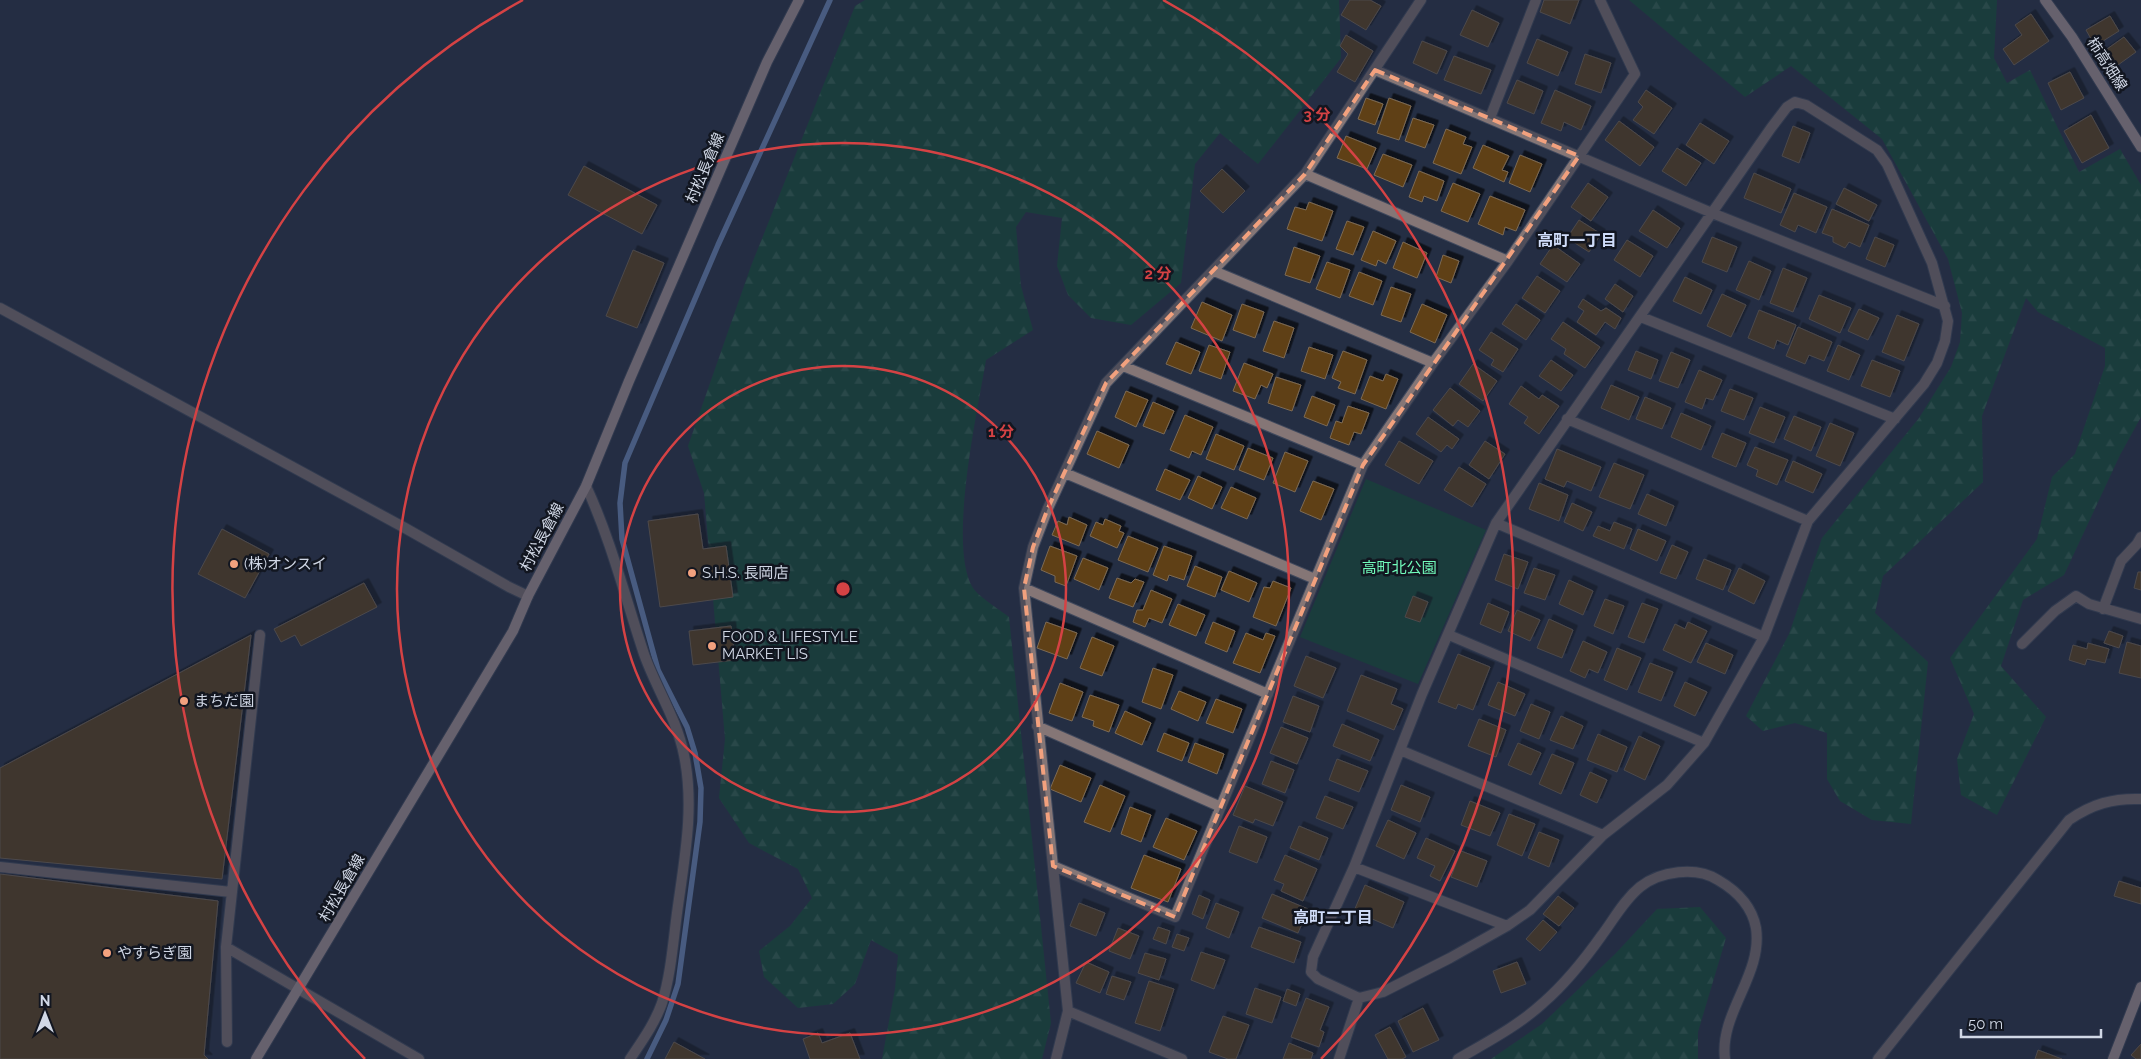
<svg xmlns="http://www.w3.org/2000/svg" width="2141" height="1059" font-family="Raleway,'Noto Sans JP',sans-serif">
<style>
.forest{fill:url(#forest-firs)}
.park{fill:#0e4f34}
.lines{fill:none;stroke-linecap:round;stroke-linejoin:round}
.stream{stroke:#7393ca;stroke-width:5.5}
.building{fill:#5e3f12;stroke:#7d6a54;filter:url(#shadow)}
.lane-casing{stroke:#40495d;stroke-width:12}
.street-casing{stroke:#40495d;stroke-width:12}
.secondary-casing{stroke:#40495d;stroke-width:12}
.lane{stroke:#857676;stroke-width:10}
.street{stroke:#857676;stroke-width:10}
.secondary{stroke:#b79f9f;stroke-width:10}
.marked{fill:none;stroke:#f2a17e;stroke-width:4;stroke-dasharray:10 6;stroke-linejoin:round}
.ring{fill:none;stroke:#d54244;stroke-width:2.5}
.poi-dot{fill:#f2a17e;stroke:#121620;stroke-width:2}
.labels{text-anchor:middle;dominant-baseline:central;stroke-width:5;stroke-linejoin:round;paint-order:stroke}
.street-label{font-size:15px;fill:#d1d8e6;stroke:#121620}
.poi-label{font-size:15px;fill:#d1d8e6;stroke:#121620;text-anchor:start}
.park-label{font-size:15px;fill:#71fbbb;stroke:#121620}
.neighbourhood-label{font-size:16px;font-weight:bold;fill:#d0ddf9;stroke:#121620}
.centre{fill:#d54244;stroke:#121620;stroke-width:2.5}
.ring-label{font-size:15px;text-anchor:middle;font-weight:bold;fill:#d54244;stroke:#121620;stroke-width:5;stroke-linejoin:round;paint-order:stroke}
</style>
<defs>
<pattern id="forest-firs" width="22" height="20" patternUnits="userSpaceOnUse" patternTransform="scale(1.25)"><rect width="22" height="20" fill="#0e4f34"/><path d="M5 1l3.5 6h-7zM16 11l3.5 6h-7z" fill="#306851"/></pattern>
<filter id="shadow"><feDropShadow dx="4.5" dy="-4.5" stdDeviation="0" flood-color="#0009"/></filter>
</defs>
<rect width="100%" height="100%" fill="#242e43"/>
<path class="forest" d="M865,0H1339L1341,58L1258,164L1220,133L1195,164L1181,283L1131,325L1091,318L1068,295L1057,266L1062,218L1026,212L1016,227L1021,286L1033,330L986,360C978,409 947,547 973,588C979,597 1000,610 1009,617L1051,1023L1042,1059H882L895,989L898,955L871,940L855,984L833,1004L798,1008L764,977L759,951L790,926L812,898L798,869L749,843L719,798L725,739L704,493L688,446L751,266L855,6Z
M1629,0H1997L1994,58L2007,83L2030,70L2079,172L2120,149L2141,185V417L2120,455L2064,575L2023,600L2001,666L2046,717L1997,815L1961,795L1957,759L1974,714L1950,658L2037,539L2052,477L2075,454L2105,366V348L2038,312L2026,298L1982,416L1983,482L1883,576L1875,613L1928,662L1911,824L1872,820L1840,801L1827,779V733L1795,723L1763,731L1746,716L1789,634L1822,538L1919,418L1951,367L1960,342L1962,313L1948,259L1882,139L1791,66L1745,97Z
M1700,907L1726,938L1698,1032V1059H1491L1542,1024L1616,953L1657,909Z"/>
<path class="park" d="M1366,479L1486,530L1418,684L1300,637Z"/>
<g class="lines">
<path class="stream" d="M647,1059L666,1020L678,984L700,822L701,788L695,753L687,727L658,670L622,539L620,503L625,463L718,245L830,0"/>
</g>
<path class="building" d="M1350,0H1370L1381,6L1366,30L1341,15Z
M1544,0H1579L1570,24L1540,12Z
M1472,10L1499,23L1488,47L1460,35Z
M2031,14L2049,41L2014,65L2003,49L2022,35L2015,25Z
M2110,16L2119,31L2095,46L2086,30Z
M1346,35L1373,51L1355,82L1337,72L1348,54L1340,46Z
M2124,37L2136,52L2111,70L2100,54Z
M1537,39L1568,52L1558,76L1527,63Z
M1422,41L1447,51L1437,74L1413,63Z
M1585,54L1611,63L1601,93L1575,84Z
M1454,56L1491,70L1481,94L1444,80Z
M2070,72L2084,98L2061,110L2048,83Z
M1517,80L1543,91L1534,114L1507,103Z
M1555,90L1591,106L1581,130L1564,122L1561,131L1541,123Z
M1646,90L1672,108L1654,134L1633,120L1643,107L1638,102Z
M1366,98L1383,104L1375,125L1358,119Z
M1389,98L1411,106L1399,140L1377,133Z
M2091,115L2109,148L2082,163L2064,131Z
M1413,118L1434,125L1425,148L1405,141Z
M1619,121L1654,147L1640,166L1605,140Z
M1700,123L1729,141L1714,164L1686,145Z
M1793,126L1810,133L1799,163L1782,156Z
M1446,129L1466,137L1463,144L1472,147L1461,174L1433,163Z
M1346,136L1376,148L1367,169L1337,158Z
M1483,145L1509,156L1502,170L1508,172L1504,182L1473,168Z
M1677,148L1701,163L1686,186L1662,171Z
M1383,154L1412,165L1403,187L1374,175Z
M1520,155L1542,164L1530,192L1509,183Z
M584,166L657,205L642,234L568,195Z
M1222,169L1245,191L1223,213L1200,191Z
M1419,171L1444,181L1437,201L1424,196L1422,202L1409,197Z
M1754,173L1791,189L1781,213L1744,198Z
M1453,183L1480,194L1468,222L1441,211Z
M1588,183L1608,197L1591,221L1571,207Z
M1844,188L1877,205L1869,221L1836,204Z
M1794,193L1827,207L1816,233L1798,225L1795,232L1780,225Z
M1490,196L1525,210L1516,231L1505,227L1503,235L1478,224Z
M1309,202L1333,211L1322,241L1287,229L1295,207L1306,210Z
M1832,209L1869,225L1860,247L1849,242L1845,248L1833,242V237L1822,233Z
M1653,210L1680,228L1667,248L1639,231Z
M1579,220L1601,234L1589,252L1567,238Z
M1347,221L1364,227L1353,255L1336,249Z
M1373,231L1396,241L1386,264L1378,260L1376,266L1361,260Z
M1712,237L1737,247L1727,272L1702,262Z
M1875,237L1894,245L1885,267L1866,259Z
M1627,240L1653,256L1640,277L1614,260Z
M1403,242L1427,253L1417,278L1393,268Z
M1553,245L1580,264L1567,282L1540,264Z
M1294,247L1320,256L1310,283L1285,275Z
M633,250L664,263L637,328L606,316Z
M1443,255L1459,261L1451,283L1436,277Z
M1749,261L1771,271L1759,300L1736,290Z
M1327,262L1350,270L1340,298L1316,289Z
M1783,268L1807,278L1793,312L1770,303Z
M1359,272L1382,281L1373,305L1349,296Z
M1537,276L1560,291L1545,313L1522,298Z
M1685,277L1712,290L1701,314L1673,301Z
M1615,284L1633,296L1623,312L1605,299Z
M1391,287L1411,294L1401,322L1381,315Z
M1722,294L1746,305L1731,337L1707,326Z
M1819,295L1851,308L1840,333L1809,319Z
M1583,299L1601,311L1606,308L1621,318L1615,329L1605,322L1596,335L1577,322L1584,311L1578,307Z
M1202,302L1232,315L1222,341L1191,328Z
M1242,304L1264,312L1255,338L1233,330Z
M1422,304L1447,315L1435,343L1410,332Z
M1516,304L1540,320L1526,340L1502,324Z
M1859,309L1879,318L1868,340L1848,331Z
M1759,310L1796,325L1788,345L1777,340L1774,349L1748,338Z
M1897,315L1919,324L1904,361L1882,352Z
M1274,321L1294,328L1284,358L1263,351Z
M1563,322L1600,347L1585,368L1564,354L1566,349L1551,339Z
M1798,327L1832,342L1824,361L1809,355L1805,364L1786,356Z
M1491,332L1518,349L1503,372L1491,365L1494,360L1479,350Z
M1176,342L1200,352L1191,374L1166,364Z
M1209,345L1230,352L1221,379L1199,371Z
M1838,345L1860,355L1849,380L1827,371Z
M1309,347L1333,355L1325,379L1301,371Z
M1343,351L1367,360L1355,394L1338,388L1341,382L1332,378Z
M1636,351L1658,360L1651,379L1628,370Z
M1671,352L1690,360L1678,388L1659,381Z
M1551,360L1573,375L1561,391L1539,376Z
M1872,360L1900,371L1890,397L1861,386Z
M1244,363L1273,374L1267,388L1261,385L1255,399L1233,391Z
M1473,364L1497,381L1483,401L1459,384Z
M1699,370L1722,380L1713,400L1706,398L1702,409L1685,402Z
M1386,374L1398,379L1386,409L1361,399L1370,376L1383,381Z
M1276,377L1301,385L1292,411L1268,403Z
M1611,385L1639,397L1629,420L1601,408Z
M1521,386L1539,399L1542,395L1559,406L1539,434L1524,423L1528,417L1509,404Z
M1450,388L1480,411L1468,427L1458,420L1453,426L1433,410Z
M1730,389L1753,398L1744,420L1721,411Z
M1126,391L1148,400L1136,427L1115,417Z
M1312,396L1335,405L1327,426L1304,417Z
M1645,397L1671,408L1662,429L1636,419Z
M1153,402L1174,411L1164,434L1143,426Z
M1348,406L1369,413L1361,434L1354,432L1349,445L1330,438L1336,421L1342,423Z
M1760,407L1785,417L1774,443L1749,433Z
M1681,413L1711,426L1701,450L1671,437Z
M1185,415L1213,427L1201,455L1192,451L1189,458L1170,450Z
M1794,416L1821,427L1811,451L1784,439Z
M1428,417L1459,439L1452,449L1447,445L1441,452L1416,434Z
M1830,423L1854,433L1840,466L1816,456Z
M1097,431L1129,445L1119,468L1087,454Z
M1722,433L1746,443L1736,467L1712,457Z
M1216,434L1244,446L1234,470L1206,459Z
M1399,441L1433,461L1419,484L1385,465Z
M1485,441L1505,454L1489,479L1469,465Z
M1755,447L1788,460L1777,485L1756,476L1758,470L1747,465Z
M1248,448L1273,458L1264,480L1239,470Z
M1557,449L1601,467L1591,491L1567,481L1564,487L1545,479Z
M1285,452L1308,461L1295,492L1273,483Z
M1793,461L1822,474L1813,493L1785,481Z
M1614,463L1644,475L1630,509L1599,497Z
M1459,467L1486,484L1472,507L1444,490Z
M1165,469L1190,480L1180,500L1156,490Z
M1198,476L1222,487L1212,509L1188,498Z
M1313,481L1334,489L1321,520L1300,511Z
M1539,483L1568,495L1559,521L1529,509Z
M1231,487L1256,498L1247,519L1221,508Z
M1647,494L1674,506L1666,526L1638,514Z
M1572,503L1592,512L1583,531L1564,522Z
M698,514L703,549L726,546L733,597L660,607L648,521Z
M1069,517L1087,525L1079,546L1052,535L1058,521L1067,525Z
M1105,519L1121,526L1119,531L1124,533L1117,548L1090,536L1096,522L1103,525Z
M1614,522L1632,529L1624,549L1593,536L1598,526L1610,531Z
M222,529L269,554L245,598L198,574Z
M1638,529L1666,541L1657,561L1630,549Z
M1128,536L1158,548L1148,572L1118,560Z
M1672,545L1688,552L1676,579L1660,573Z
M1050,546L1077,556L1066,586L1055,582V576L1041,570Z
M1164,546L1192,556L1184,580L1169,575L1167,581L1153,575Z
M1504,554L1528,562L1518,589L1495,580Z
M1083,558L1108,568L1099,590L1074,579Z
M1704,559L1731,570L1723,590L1696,579Z
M1195,566L1222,577L1215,597L1187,586Z
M1534,568L1555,575L1545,600L1524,593Z
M1739,568L1765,581L1754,604L1728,591Z
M1229,571L1257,583L1249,602L1221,590Z
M2138,572H2141V590L2134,588Z
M1117,578L1131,583L1135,579L1144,582L1133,607L1109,598Z
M1569,580L1593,591L1583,615L1559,604Z
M1273,581L1291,588L1276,626L1253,617L1264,587L1270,588Z
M364,583L377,607L301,646L295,635L281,642L274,629Z
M1151,590L1172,599L1162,623L1149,618L1145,627L1133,622L1137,610H1143Z
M1413,596L1428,602L1420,622L1405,617Z
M1605,599L1624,606L1613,634L1594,626Z
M1488,603L1509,612L1501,633L1480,624Z
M1642,603L1658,609L1644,643L1628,637Z
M1178,604L1205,615L1196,636L1169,625Z
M1517,610L1540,620L1530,641L1508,631Z
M1549,619L1573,630L1562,658L1537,648Z
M1046,622L1077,633L1067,659L1037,648Z
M1213,622L1235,631L1227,652L1205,643Z
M1688,622L1707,631L1691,663L1663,650L1675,624L1685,629Z
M731,626L735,660L693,665L689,631Z
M2109,631L2123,636L2119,648L2104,643Z
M1246,633L1263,640L1266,633L1275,636L1260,673L1233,663Z
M251,635L222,879L0,858V768Z
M1092,637L1114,646L1102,676L1080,668Z
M1583,641L1607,652L1598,673L1589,669L1585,678L1570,671Z
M2127,642L2141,646V678L2119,673Z
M1706,643L1733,655L1725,674L1697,662Z
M2088,643L2109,649L2105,663L2087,659L2085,665L2069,660L2073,645L2087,649Z
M1617,648L1641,658L1627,690L1604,680Z
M1458,654L1490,667L1473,710L1458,704L1456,709L1438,702Z
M1306,656L1336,668L1323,698L1294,686Z
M1650,663L1673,672L1661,701L1638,692Z
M1153,668L1173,675L1161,709L1142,702Z
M1361,675L1397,689L1391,704L1403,709L1394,730L1347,711Z
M1498,682L1525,694L1515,716L1488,705Z
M1685,682L1707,692L1695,716L1674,706Z
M1060,683L1083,692L1072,721L1049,713Z
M1179,691L1206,702L1198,721L1171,709Z
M1090,695L1119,705L1109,732L1093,726L1094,721L1082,717Z
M1293,696L1319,706L1310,732L1283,722Z
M1216,699L1242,709L1233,733L1206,723Z
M1531,704L1550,712L1539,739L1520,731Z
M1125,711L1151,723L1142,745L1115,733Z
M1561,716L1583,726L1573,749L1550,740Z
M1479,719L1506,730L1496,757L1468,746Z
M1342,724L1379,740L1370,761L1333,746Z
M1281,727L1308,738L1297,764L1270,753Z
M1164,733L1189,743L1182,761L1157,751Z
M1598,734L1627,747L1617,772L1587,760Z
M1639,736L1660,746L1645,780L1624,770Z
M1195,743L1224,754L1217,774L1188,762Z
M1518,743L1541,753L1531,775L1508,765Z
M1552,754L1574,763L1561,794L1539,784Z
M1337,759L1368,771L1359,792L1329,780Z
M1271,761L1294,770L1285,793L1262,784Z
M1060,765L1091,778L1081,802L1050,789Z
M1590,772L1607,780L1597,803L1580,795Z
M1100,785L1125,796L1110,832L1084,822Z
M1401,785L1430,797L1420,822L1391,810Z
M1245,786L1283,802L1273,826L1255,819L1253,823L1233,815Z
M1325,796L1353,807L1343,829L1316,818Z
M1470,801L1500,813L1490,836L1461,825Z
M1130,807L1151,815L1141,842L1121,834Z
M1509,814L1535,824L1522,856L1497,845Z
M1166,818L1197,831L1184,860L1153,847Z
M1388,820L1416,833L1404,859L1376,846Z
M1239,826L1267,837L1257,863L1229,852Z
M1299,826L1328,838L1319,860L1290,848Z
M1539,832L1559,840L1549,867L1528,858Z
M1426,838L1455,851L1440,881L1430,876L1435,866L1417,858Z
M1461,851L1487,861L1477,887L1451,877Z
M1144,855L1181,869L1168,902L1131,888Z
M1285,855L1317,869L1303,901L1281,891L1284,884L1274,880Z
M0,874L218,901L204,1055L208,1059H0Z
M2119,881L2141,888V904L2114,896Z
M1365,885L1404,902L1393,928L1354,911Z
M1272,894L1308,909L1298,933L1262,918Z
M1199,895L1210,900L1203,919L1192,914Z
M1558,896L1574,908L1559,926L1543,914Z
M1079,903L1105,913L1096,936L1070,926Z
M1216,903L1239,912L1229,938L1206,928Z
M1543,920L1557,932L1540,951L1526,939Z
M1158,927L1170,931L1166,944L1153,939Z
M1259,927L1301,942L1294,963L1251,947Z
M1118,928L1139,936L1130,959L1109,951Z
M1177,934L1189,938L1184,951L1172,947Z
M1201,952L1225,960L1214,989L1191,980Z
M1145,953L1166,959L1159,980L1138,973Z
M1086,962L1109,972L1100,993L1076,983Z
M1517,962L1526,984L1501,993L1493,971Z
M1112,976L1131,982L1124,1000L1106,994Z
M1149,981L1174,989L1160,1031L1135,1023Z
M1255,988L1281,997L1272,1023L1246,1014Z
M1287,989L1300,994L1296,1006L1283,1001Z
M1306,998L1329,1007L1320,1030L1324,1032L1319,1047L1291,1037Z
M1423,1008L1439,1040L1413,1052L1398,1021Z
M1223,1016L1249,1025L1236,1059H1228L1209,1052Z
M1390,1027L1406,1057L1402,1059H1388L1375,1035Z
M818,1033L822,1043L850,1033L860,1059H810L803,1039Z
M674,1042L705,1059H665Z
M1289,1043L1313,1053L1311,1059H1283Z
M2141,1044V1059H2136L2131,1055Z
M2038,1050L2062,1059H2035Z"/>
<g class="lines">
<defs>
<path id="lane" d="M586,486C611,540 625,597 644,654C656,688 677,719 684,755C695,808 684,861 677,913C673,943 671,974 662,1003C655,1023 642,1041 630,1059"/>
<path id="street" d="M1375,70L1712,213L1945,306
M1795,102L1806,105L1877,150L1887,164L1932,263L1948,321L1945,341L1937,363L1924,384L1808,521L1764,637L1704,743L1667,785L1603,835L1530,910L1507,926L1450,958L1383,992L1359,998L1318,979L1311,972L1313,957L1354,867L1422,694L1496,523L1771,128L1787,107Z
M1490,118L1536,0
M1305,174L1508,261
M1214,271L1433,363
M0,308L405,528L509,587L528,596
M1641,317L1895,419
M1123,366L1363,465
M1567,419L1808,521
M1065,473L1315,579
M1496,523L1764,637
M1024,588L1268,694
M2103,609L2121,561L2137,544L2141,537
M260,635L226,947L419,1059
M1449,635L1704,743
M2022,644L2055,611L2076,596L2089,604L2141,619
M1037,726L1221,807
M1400,750L1603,835
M1053,866L1175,917L1363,465L1433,363L1508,261L1635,74L1600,0
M0,867L231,892
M1354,867L1507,926
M226,947L227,1042
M1068,1011L1182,1059
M1056,1059L1068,1011L1024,588L1033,547L1048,508L1106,383L1305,174L1421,0
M1339,1059L1359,998
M1458,1059C1487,1042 1518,1026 1543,1003C1566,983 1585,959 1602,935C1614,919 1624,900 1640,887C1660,871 1696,866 1718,880C1737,891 1752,906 1756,928C1763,975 1719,1013 1725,1059
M1878,1059L2069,820C2092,804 2113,798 2141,799"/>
<path id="secondary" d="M2045,0L2072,37L2141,147
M256,1059L513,631L528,596L586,486L629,381L767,62L799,0
M2113,1059L2141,987"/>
</defs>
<use href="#lane" class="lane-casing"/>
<use href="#street" class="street-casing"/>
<use href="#secondary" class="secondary-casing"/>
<use href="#lane" class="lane"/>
<use href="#street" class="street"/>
<use href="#secondary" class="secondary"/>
</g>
<path d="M0 0H2141V1059H0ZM1375,70L1579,156L1363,465L1175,917L1053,866L1024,588L1033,547L1048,508L1106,383L1305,174Z" fill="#242e43" fill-opacity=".55" fill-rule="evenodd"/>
<path class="marked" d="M1375,70L1579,156L1363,465L1175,917L1053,866L1024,588L1033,547L1048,508L1106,383L1305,174Z"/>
<g class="ring">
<circle cx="843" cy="589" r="223"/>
<circle cx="843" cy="589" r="446"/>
<path d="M365 1059A670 670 0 0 1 523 0M1163 0A670 670 0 0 1 1321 1059"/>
</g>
<g class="poi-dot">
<circle cx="234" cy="564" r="5"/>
<circle cx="692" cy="573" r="5"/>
<circle cx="712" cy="646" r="5"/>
<circle cx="184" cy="701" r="5"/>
<circle cx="107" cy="953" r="5"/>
</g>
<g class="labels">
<g class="street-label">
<text transform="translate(2107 64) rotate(57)">柿高畑線</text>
<text transform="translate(705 168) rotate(-67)">村松長倉線</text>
<text transform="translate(542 537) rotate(-62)">村松長倉線</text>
<text transform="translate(342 888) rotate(-60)">村松長倉線</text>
</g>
<g class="poi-label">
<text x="244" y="564">(株)オンスイ</text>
<text x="702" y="573">S.H.S. 長岡店</text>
<text x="722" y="637">FOOD &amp; LIFESTYLE<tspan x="722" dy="17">MARKET LIS</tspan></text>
<text x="194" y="701">まちだ園</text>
<text x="117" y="953">やすらぎ園</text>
</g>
<g class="park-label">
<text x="1399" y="568">高町北公園</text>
</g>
<g class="neighbourhood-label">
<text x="1577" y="240">高町一丁目</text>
<text x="1333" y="917">高町二丁目</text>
</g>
</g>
<circle cx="843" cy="589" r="8" class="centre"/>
<g class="ring-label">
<text x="1317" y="120">3 分</text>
<text x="1158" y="279">2 分</text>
<text x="1001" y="437">1 分</text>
</g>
<g transform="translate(45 1014)" stroke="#121620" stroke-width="4" paint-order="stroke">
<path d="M0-4L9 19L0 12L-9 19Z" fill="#d1d8e6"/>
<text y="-8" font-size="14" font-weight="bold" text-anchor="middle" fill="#d1d8e6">N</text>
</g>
<path d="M1961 1029v8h140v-8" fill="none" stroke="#d1d8e6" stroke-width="2.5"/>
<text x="1968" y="1029" font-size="15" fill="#d1d8e6" stroke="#121620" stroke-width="4" paint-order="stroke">50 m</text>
</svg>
